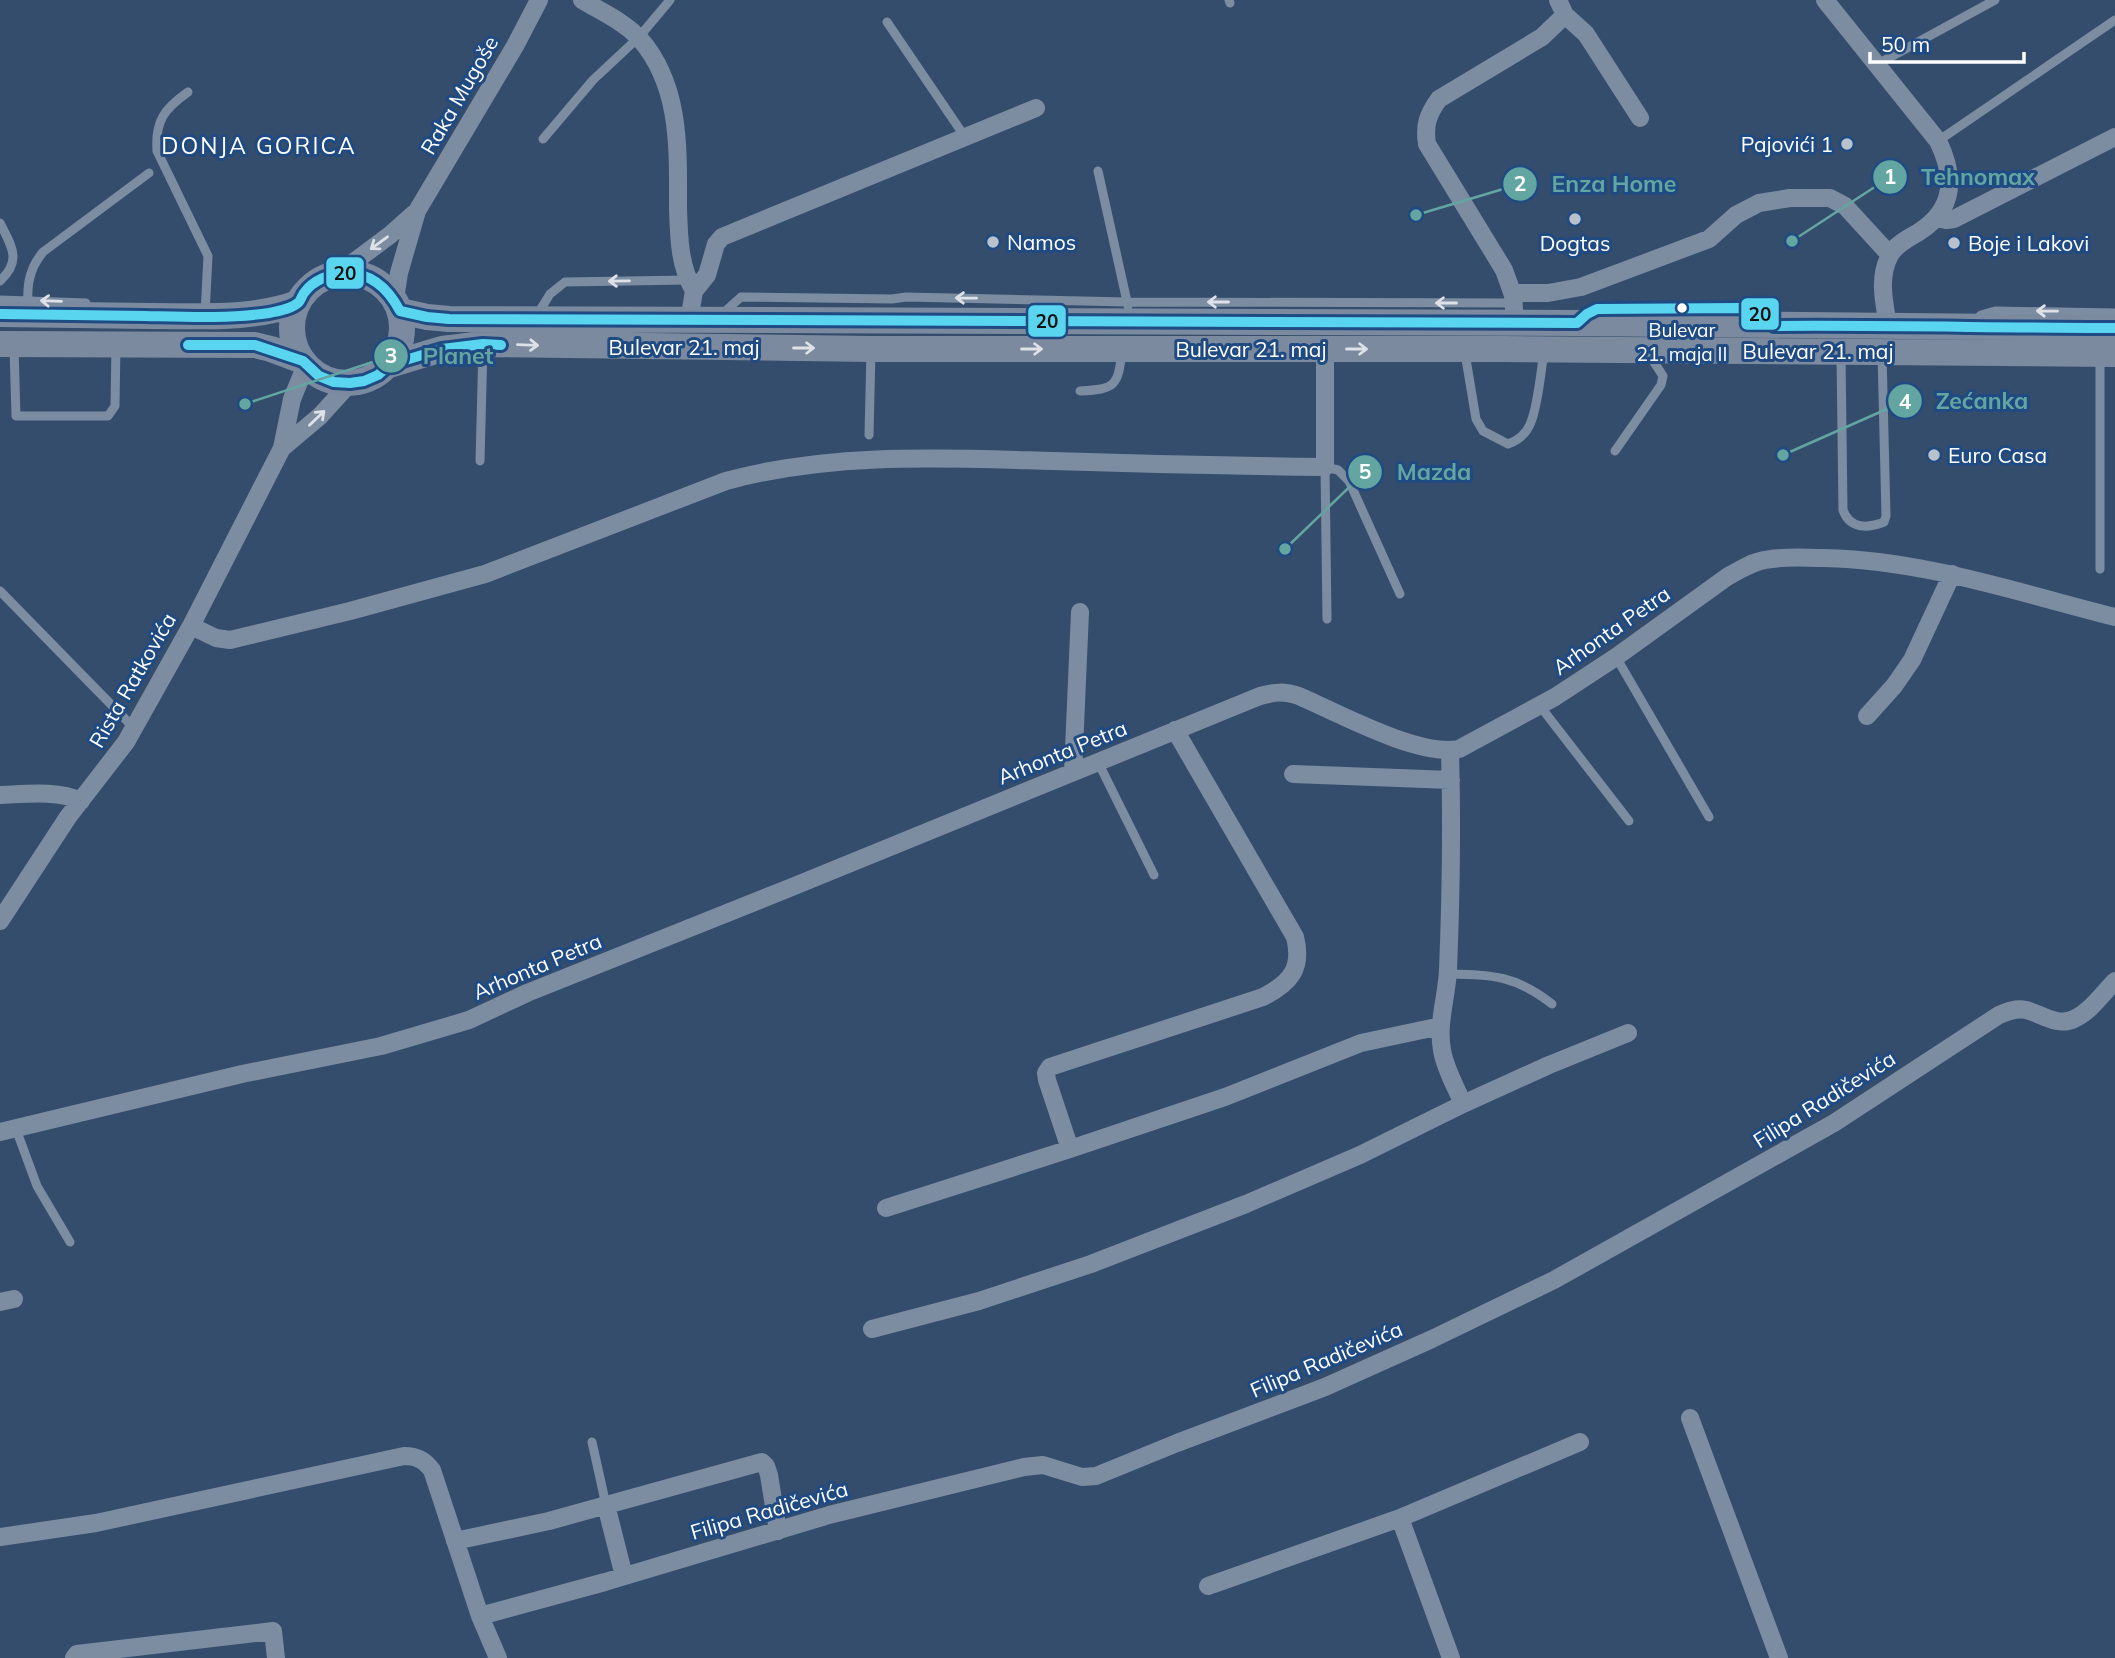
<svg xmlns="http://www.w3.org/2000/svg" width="2115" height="1658" font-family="Mulish,sans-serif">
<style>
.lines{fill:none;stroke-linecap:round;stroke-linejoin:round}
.lane{stroke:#7c8da2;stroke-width:9}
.street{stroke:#7c8da2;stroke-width:18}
.primary{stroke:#7b8a9f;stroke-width:26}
.bus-1-casing{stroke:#1f4a82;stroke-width:16}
.bus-1{stroke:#5ad5f0;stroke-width:10}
.oneway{stroke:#dee2e8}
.oneway2{stroke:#dee2e7}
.poi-dot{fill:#b8c1cc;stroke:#1f4a82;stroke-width:2.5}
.bus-dot{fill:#fff;stroke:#1f4a82;stroke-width:2.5}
.labels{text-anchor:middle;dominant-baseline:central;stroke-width:6;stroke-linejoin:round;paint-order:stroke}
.bus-label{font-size:19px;fill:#fff;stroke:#1f4a82}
.street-label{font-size:21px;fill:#fff;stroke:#1f4a82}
.poi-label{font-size:21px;fill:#fff;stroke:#1f4a82;text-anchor:start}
.neighbourhood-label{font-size:23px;letter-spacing:2px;fill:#fff;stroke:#1f4a82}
.leader{fill:none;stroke:#63a6a1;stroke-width:2.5}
.callout-dot{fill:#63a6a1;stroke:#1f4a82;stroke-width:2.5}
.mark-label{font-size:21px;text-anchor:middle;font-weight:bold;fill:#fff}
.callout-label{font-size:23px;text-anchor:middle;font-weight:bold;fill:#63a6a1;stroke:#1f4a82;stroke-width:6;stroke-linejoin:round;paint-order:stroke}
.line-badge{stroke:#1f4a82;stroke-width:2.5}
.pale-badge-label{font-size:19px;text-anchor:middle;font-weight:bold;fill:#111}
</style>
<rect width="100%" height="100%" fill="#354d6c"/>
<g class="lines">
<path class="lane" d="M1229,0L1230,3
M887,22L965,137
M1876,65L1995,0
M188,92C164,109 155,121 157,151L208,256L205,314
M543,139L593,80L639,37L670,0
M1938,141L2115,20
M1098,171L1128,306
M0,223C12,247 22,260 0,281
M0,300L86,303
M28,313C27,289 27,271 43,252L149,173
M1587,314L1597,309L1741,308L1751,309L1765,317
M537,315L550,294L565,282L687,280
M721,315L741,297L892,299L906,297L1127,302L1514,303
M1976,320L1981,315L1995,311L2115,313
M14,347L16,416H108L115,406L116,346
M1465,353L1476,419L1483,431L1508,444C1519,440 1527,433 1531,422C1538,405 1541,371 1544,351
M1841,355L1843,510C1850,530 1869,528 1884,522L1886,516L1882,353
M1080,391C1115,389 1118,387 1122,351
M869,435L871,351
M1615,451L1661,385L1663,376L1650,356
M480,461L483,346
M2100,569V356
M0,591L134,728
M1327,619L1325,467L1338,470L1349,481L1400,594
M1616,657L1709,817
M1540,706L1629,821
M1098,762L1154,875
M1448,974C1492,975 1515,975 1552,1004
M16,1129L37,1186L70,1242
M592,1442L606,1505"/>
<path class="street" d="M582,0C600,11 625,22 640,39C681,86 678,149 678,208C679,237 679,265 694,291
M1825,0L1938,141C1955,176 1956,208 1919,232C1909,238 1896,244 1890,255C1878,277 1884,302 1888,325
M1565,15L1586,34L1640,118
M1937,218L1946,220L1954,219L2115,137
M339,273L390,235L417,211L515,46L539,0
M1512,293H1548L1581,287L1709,239L1736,215L1759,203L1790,198H1830L1845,206L1890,255
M395,299L399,273L417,211
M689,321L694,291L707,275L716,244L722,237L1036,108
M1515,323L1513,295L1504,270L1427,144C1424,125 1428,114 1439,99L1542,37L1565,15L1558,0
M282,448L320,416L350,383
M191,626L216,638L230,640L350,611L485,574L726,481C832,452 945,458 1053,461C1144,464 1234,466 1325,467V349
M1867,716L1894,686L1912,660L1952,574
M1450,751C1452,824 1451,897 1448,970C1447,996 1437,1023 1442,1050C1445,1069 1456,1087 1463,1104
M1073,772L1080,612
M1293,774L1451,780
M0,795C26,794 57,790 81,801
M0,921L68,817L126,742L191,626L282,448L292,399L306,365
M0,1132L242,1074L381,1046L469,1020L527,993L792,887L1260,696C1275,692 1284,691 1299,696C1338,713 1418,757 1459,749L1555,697L1616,657L1727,577C1739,570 1752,562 1765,560C1784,556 1805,558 1824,558C1924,560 2019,593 2115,617
M1070,1149L1047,1080L1046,1073L1050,1067L1263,997C1290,983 1303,969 1295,937L1175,730
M886,1208L1070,1149L1225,1097L1361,1043L1441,1026
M0,1302L14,1299
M872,1329L979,1301L1091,1264L1246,1204L1360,1155L1463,1104L1549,1065L1628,1033
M1690,1418L1779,1658
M606,1505L624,1576
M1400,1518L1451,1658
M0,1537L96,1523L404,1456C417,1456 424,1460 432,1470L480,1616L498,1658
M455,1541L549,1521L762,1462L766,1466L769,1475L778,1531
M1208,1586L1400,1518L1580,1442
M480,1616L605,1582L829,1515L1024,1467L1043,1465L1082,1477L1096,1476L1177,1443L1325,1387L1432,1339L1554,1280L1834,1123L1999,1015C2008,1011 2016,1008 2026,1010C2042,1014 2057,1027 2074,1019C2090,1012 2103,993 2115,981
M74,1658L77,1654L273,1631L276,1658"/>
<path class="primary" d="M292 328a55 55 0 1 1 110 0a55 55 0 1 1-110 0Z
M400,311L427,317L449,319L1577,323L2115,328
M0,314C50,315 100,315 150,316C199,316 251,320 298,303
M0,344L255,345L271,349L303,361
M389,365L442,349L483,344L871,349H1503L2115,354"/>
<defs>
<path id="bus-1" d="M0,314C48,315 97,315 145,316C186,317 228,319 269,313C278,311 292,309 299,302C300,301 303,294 304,293C313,280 331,273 346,273C372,273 389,290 400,311L427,317L449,319L1577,323L1587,314L1597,309L1741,308L1759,313L1774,326C1888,325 2001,328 2115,328
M188,345H255L303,361L319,376L334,382L350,383L364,381L378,375L389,365L442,349L483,344L501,345"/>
</defs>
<use href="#bus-1" class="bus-1-casing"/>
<use href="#bus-1" class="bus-1"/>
</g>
<defs><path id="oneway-shaft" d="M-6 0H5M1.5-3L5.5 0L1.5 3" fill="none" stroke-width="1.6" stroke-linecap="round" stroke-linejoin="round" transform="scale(1.75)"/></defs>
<g class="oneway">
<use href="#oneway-shaft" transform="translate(379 243) rotate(144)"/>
<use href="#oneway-shaft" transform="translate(619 281) rotate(179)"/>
<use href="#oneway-shaft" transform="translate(966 298) rotate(-179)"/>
<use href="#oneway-shaft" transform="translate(51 301) rotate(-178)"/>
<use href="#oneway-shaft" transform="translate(1218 302) rotate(-180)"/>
<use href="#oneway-shaft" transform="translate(1446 303) rotate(-180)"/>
<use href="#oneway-shaft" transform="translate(2047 311) rotate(-179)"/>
<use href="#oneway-shaft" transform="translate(317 418) rotate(-44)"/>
</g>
<g class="oneway2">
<use href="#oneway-shaft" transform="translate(528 345) rotate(2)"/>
<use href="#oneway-shaft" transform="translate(804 348)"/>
<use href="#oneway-shaft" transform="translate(1032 349)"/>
<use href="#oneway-shaft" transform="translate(1357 349)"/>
</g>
<g class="poi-dot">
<circle cx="1847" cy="144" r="7"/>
<circle cx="1575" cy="219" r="7"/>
<circle cx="993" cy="242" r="7"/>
<circle cx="1954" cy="243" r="7"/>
<circle cx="1934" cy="455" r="7"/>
</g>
<circle class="bus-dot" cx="1682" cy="308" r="6"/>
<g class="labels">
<g class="bus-label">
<text x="1682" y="330">Bulevar<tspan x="1682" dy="24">21. maja II</tspan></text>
</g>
<g class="street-label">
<text transform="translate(459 95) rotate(-60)">Raka Mugoše</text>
<text x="684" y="347">Bulevar 21. maj</text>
<text x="1251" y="349">Bulevar 21. maj</text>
<text x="1818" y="351">Bulevar 21. maj</text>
<text transform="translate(1611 630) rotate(-35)">Arhonta Petra</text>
<text transform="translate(132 680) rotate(-60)">Rista Ratkovića</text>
<text transform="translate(1062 752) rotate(-22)">Arhonta Petra</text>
<text transform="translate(537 966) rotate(-23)">Arhonta Petra</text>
<text transform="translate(1824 1099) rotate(-32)">Filipa Radičevića</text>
<text transform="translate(1326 1359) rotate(-23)">Filipa Radičevića</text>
<text transform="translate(769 1510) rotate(-16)">Filipa Radičevića</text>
</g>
<g class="poi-label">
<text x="1833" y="144" text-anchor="end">Pajovići 1</text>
<text x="1007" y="242">Namos</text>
<text x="1575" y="243" text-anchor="middle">Dogtas</text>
<text x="1968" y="243">Boje i Lakovi</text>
<text x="1948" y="455">Euro Casa</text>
</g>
<g class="neighbourhood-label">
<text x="259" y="145">DONJA GORICA</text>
</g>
</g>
<path class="leader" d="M1792 241L1890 177M1416 215L1520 184M245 404L391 356M1783 455L1905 401M1285 549L1365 472"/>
<g class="callout-dot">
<circle cx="1792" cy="241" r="7"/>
<circle cx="1416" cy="215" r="7"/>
<circle cx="245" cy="404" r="7"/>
<circle cx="1783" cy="455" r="7"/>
<circle cx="1285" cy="549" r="7"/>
<circle cx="1890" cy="177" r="18"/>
<circle cx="1520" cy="184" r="18"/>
<circle cx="391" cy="356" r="18"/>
<circle cx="1905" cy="401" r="18"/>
<circle cx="1365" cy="472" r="18"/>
</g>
<g class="mark-label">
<text x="1890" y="184">1</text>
<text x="1520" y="191">2</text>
<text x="391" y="363">3</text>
<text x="1905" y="409">4</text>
<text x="1365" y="479">5</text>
</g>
<g class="callout-label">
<text x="1978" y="185">Tehnomax</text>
<text x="1614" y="192">Enza Home</text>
<text x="458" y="364">Planet</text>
<text x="1982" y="409">Zećanka</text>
<text x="1434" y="480">Mazda</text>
</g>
<g class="line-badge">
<rect x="325" y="256" width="40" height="34" rx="7" fill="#5ad5f0"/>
<rect x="1740" y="297" width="40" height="34" rx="7" fill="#5ad5f0"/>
<rect x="1027" y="304" width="40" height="34" rx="7" fill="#5ad5f0"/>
</g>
<g class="pale-badge-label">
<text x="345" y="280">20</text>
<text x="1760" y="321">20</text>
<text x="1047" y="328">20</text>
</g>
<path d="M1870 52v10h154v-10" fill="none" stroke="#ffffff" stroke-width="3.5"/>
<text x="1881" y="52" font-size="21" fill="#ffffff" stroke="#1f4a82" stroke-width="5" paint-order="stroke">50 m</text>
</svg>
